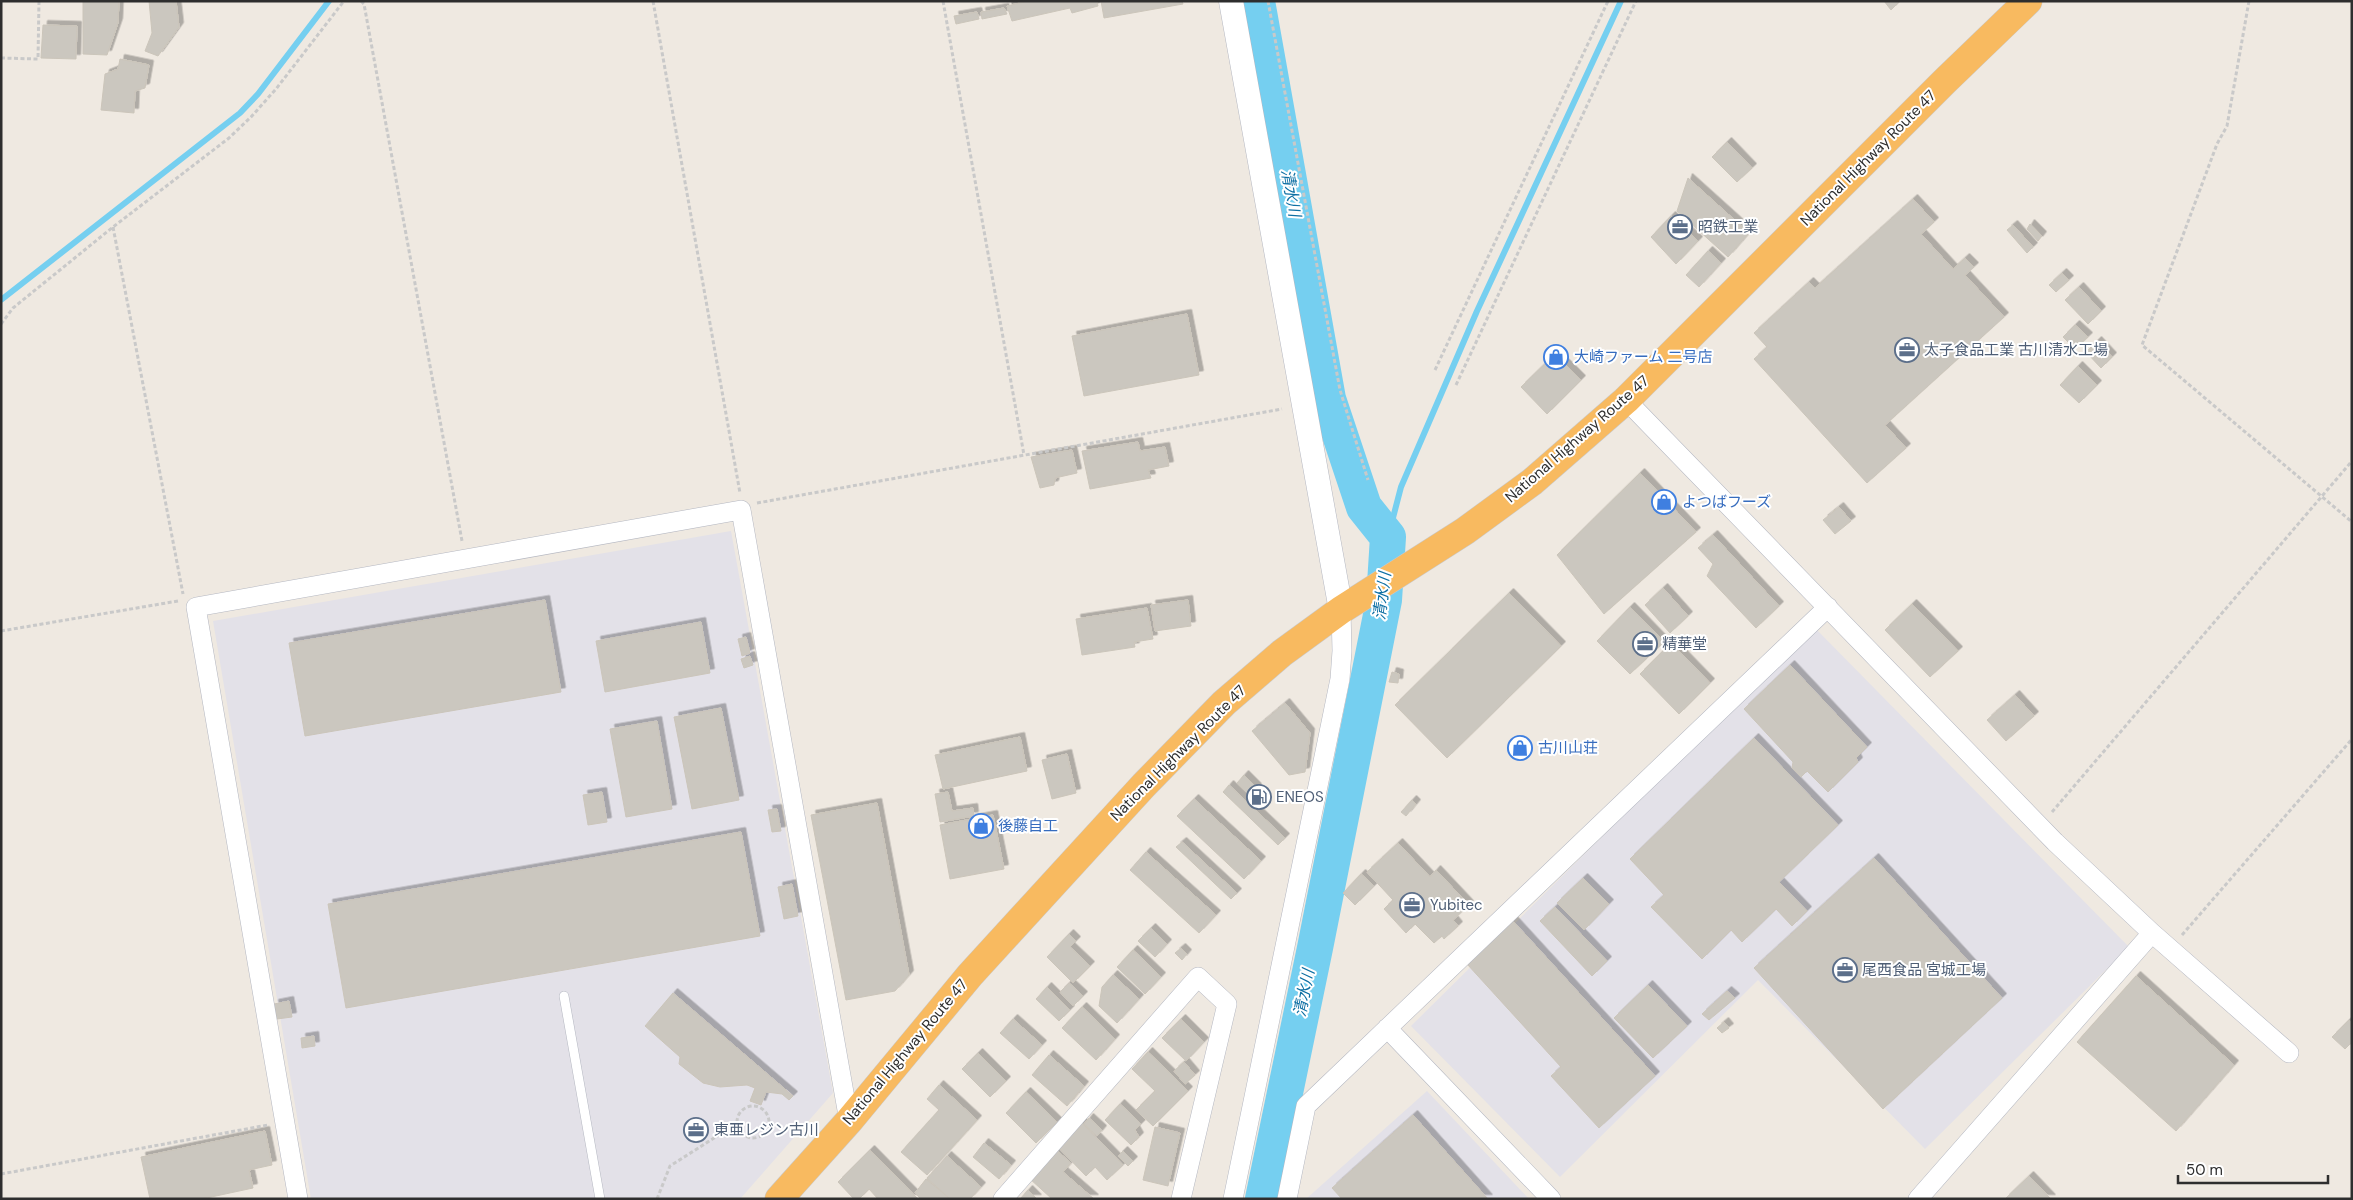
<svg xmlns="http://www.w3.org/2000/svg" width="2353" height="1200" font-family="'DM Sans','Noto Sans JP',sans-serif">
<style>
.industrial{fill:#e3e1e8}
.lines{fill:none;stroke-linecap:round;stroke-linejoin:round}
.stream{stroke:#75cff0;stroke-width:6}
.river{stroke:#75cff0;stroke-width:36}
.building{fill:#cbc7bf;stroke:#cbc5ba;filter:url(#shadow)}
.service-casing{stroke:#b4b7c1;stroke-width:10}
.minor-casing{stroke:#b4b7c1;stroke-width:20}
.tertiary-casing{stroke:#b4b7c1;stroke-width:25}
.trunk-casing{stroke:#c9c9c9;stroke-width:29}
.path{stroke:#c9c9c9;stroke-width:3;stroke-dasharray:4 2.5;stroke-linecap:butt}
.service{stroke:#fff;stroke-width:9}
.minor{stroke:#fff;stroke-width:19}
.tertiary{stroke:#fff;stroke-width:24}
.trunk{stroke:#f8ba60;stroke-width:28}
.labels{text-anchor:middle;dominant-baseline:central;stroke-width:4;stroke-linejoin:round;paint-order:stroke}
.street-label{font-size:15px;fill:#2e2e2e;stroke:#fff}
.service-label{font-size:15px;fill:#4e5e75;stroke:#fff;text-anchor:start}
.shop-label{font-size:15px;fill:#366cbe;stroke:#fff;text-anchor:start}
.water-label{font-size:16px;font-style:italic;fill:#0d6fa3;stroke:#fff}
</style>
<defs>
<filter id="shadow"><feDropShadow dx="4.5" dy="-4.5" stdDeviation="0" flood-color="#0004"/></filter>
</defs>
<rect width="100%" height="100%" fill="#efe9e1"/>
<path class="industrial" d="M731,531L833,1093L740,1199H311L213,621Z
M1814,627L2129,947L1925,1149L1758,980L1560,1177L1411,1026Z
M1427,1091L1529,1199H1306Z"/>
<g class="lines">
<path class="stream" d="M1,300L240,113L258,94L329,1
M1388,537L1401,487L1477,311L1621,1"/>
<path class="river" d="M1257,1L1328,399L1364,507L1388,537L1384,600L1315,948L1263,1199"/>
</g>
<path class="building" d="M83,1H119L118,23L107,55L83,54Z
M149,1H176L179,27L158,56L145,51L152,33Z
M1028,1H1097L1098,6L1072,13L1070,8L1012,21L1007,6Z
M1101,1H1182L1183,4L1104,18Z
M1884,1H1900L1891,10Z
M1004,8L1007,14L982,19L981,12Z
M977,12L979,19L956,24L954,16Z
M43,25L77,26L76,59L41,58Z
M120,59L149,65L145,88L135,91L134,113L101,110L105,74L118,69Z
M1727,142L1752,168L1737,182L1712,157Z
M1688,178L1749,233L1728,257L1677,211Z
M1913,199L1934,222L1921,234L1953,269L1965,258L1974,267L1965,275L2004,317L1885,425L1906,448L1867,483L1754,359L1767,347L1754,333L1809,282L1815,288Z
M1671,216L1698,241L1676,264L1651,237Z
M2030,224L2042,236L2038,241L2027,229Z
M2013,225L2033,247L2027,253L2007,230Z
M1708,251L1721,263L1699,287L1686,275Z
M2062,273L2069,280L2056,292L2049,285Z
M2079,287L2101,311L2088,324L2065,300Z
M1187,314L1199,375L1084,396L1072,336Z
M2075,325L2088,337L2075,349L2063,337Z
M2097,341L2112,357L2101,368L2086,352Z
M1555,354L1581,380L1547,414L1521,387Z
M2078,366L2097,385L2079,403L2060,385Z
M1138,442L1140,451L1165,447L1169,466L1148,470L1151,478L1090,489L1082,451Z
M1072,450L1077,473L1055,478L1054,485L1040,488L1031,457Z
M1640,473L1696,532L1604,614L1557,555Z
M1839,507L1851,521L1835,534L1823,520Z
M1713,535L1779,606L1756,628L1707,576L1713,564L1698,548Z
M1663,588L1688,616L1670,633L1645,605Z
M1509,593L1561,646L1447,758L1395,705Z
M545,600L561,692L305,736L289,643Z
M1188,600L1191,626L1155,631L1151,605Z
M1912,604L1958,651L1930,677L1885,630Z
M1630,607L1664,642L1630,674L1597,641Z
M1147,608L1153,639L1134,642L1135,647L1082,655L1076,619Z
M701,622L710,673L605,692L596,641Z
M746,637L750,653L742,656L738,639Z
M1671,643L1710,683L1679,714L1640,674Z
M750,656L753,665L744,668L741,659Z
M1790,665L1867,747L1856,758L1858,762L1828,792L1807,771L1801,777L1792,768L1793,762L1744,709Z
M1392,672L1399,674L1398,683L1389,682Z
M2015,695L2034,716L2006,741L1987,720Z
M1285,703L1310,733L1305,772L1289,775L1252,731Z
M721,708L739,800L692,809L674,717Z
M657,721L672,809L626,817L610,729Z
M1020,737L1027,771L943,789L935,755Z
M1754,738L1838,825L1779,882L1807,911L1792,926L1776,909L1742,942L1731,930L1702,959L1651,907L1664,895L1630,859Z
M1067,754L1076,793L1052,799L1042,760Z
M1244,775L1257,788L1250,796L1237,783Z
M1229,785L1285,838L1278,845L1223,792Z
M602,792L607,822L588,825L583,795Z
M948,792L952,811L973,808L974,816L940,822L935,794Z
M1194,799L1261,861L1244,879L1177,816Z
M1412,800L1416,804L1406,816L1401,812Z
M877,803L909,975L895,991L846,1000L811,815Z
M777,809L781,831L772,832L768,810Z
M993,815L1004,869L950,879L940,825Z
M741,832L760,936L346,1008L328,904Z
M1182,842L1237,893L1231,899L1176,847Z
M1398,843L1430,877L1436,870L1469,905L1453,920L1458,926L1444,939L1442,936L1434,943L1415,924L1406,933L1384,909L1393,900L1367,872Z
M1146,852L1216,915L1199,933L1130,870Z
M1874,858L2002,998L1883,1109L1754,968Z
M1361,874L1374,886L1355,905L1343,893Z
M1583,878L1609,904L1584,930L1557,903Z
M792,884L798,916L784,919L778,887Z
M1555,907L1607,961L1592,976L1540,921Z
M1513,921L1655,1076L1599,1128L1551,1076L1561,1067L1467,964Z
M1151,928L1167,944L1155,957L1138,941Z
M1069,934L1076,941L1070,947L1090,966L1073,983L1047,957Z
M1181,948L1187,954L1182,960L1175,953Z
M1133,950L1161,977L1145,994L1117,967Z
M1113,975L1139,999L1117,1023L1099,1006L1102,987Z
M2136,976L2234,1065L2176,1131L2077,1042Z
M1069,983L1083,996L1073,1006L1060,992Z
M1648,985L1687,1026L1653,1058L1614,1018Z
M1047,987L1070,1010L1059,1021L1036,999Z
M1727,991L1735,998L1709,1020L1702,1014Z
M673,993L793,1096L789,1100L782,1094L766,1092L761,1105L750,1101L755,1088L747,1085L720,1087L703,1083L679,1064L680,1057L645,1026Z
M289,1001L292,1017L277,1019L274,1004Z
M1082,1007L1115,1039L1096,1060L1062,1028Z
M1013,1019L1042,1045L1029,1059L1000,1033Z
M1181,1019L1204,1042L1186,1061L1162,1038Z
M2349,1020L2352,1023V1042L2345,1049L2332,1037Z
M1724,1022L1729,1028L1722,1033L1717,1028Z
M314,1036L315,1046L302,1048L301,1038Z
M1148,1052L1188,1091L1153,1126L1136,1110L1155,1091L1132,1069Z
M978,1053L1006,1081L990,1097L962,1069Z
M1049,1055L1084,1086L1067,1106L1032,1075Z
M1184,1062L1195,1075L1185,1084L1174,1071Z
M939,1085L977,1120L927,1175L901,1152L939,1110L927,1099Z
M1026,1092L1057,1122L1036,1143L1006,1113Z
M1120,1104L1141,1124L1135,1130L1139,1137L1131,1145L1105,1120Z
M1413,1115L1488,1199H1342L1332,1188Z
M1089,1118L1102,1130L1097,1136L1084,1124Z
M1081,1122L1123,1165L1107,1180L1095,1167L1086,1176L1057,1146Z
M1155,1127L1180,1133L1168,1186L1143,1180Z
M265,1131L272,1165L249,1170L253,1188L202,1199H150L141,1157Z
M984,1143L1011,1165L999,1179L973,1157Z
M1055,1149L1071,1163L1063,1172L1094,1199H1052L1029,1178Z
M870,1150L918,1199H878L869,1189L859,1199H854L838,1182Z
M1123,1151L1133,1161L1128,1166L1118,1156Z
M947,1156L981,1187L970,1199H950L927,1178Z
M2029,1176L2051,1199H2005Z
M926,1179L949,1198L948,1199H921L915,1193Z
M1028,1190L1037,1199H1020Z"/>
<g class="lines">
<defs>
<path id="service" d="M564,996L600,1199"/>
<path id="minor" d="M1626,400L2055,842L2152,933L1918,1199
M2152,933L2289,1053
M1387,1028L1551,1199
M298,1199L196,607L741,510L849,1121
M1003,1199L1198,977L1227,1004L1181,1199
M1233,1199L1340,679L1342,651L1341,610
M1287,1199L1306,1106L1828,607"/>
<path id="tertiary" d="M1231,1L1341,610"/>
<path id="trunk" d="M779,1199L849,1121L970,975L1144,785L1224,703L1282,653L1341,610L1465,531L1532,482L1626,400L1945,81L2028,1"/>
</defs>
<use href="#service" class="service-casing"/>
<use href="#minor" class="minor-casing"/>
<use href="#tertiary" class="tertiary-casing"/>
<use href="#trunk" class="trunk-casing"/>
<path class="path" d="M361,1L364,4L462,541
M653,1L740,493
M943,1L1024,455
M1268,1L1340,390L1368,480
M2249,1L2227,126L2217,144L2142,345L2352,522
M1,58L38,59L39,1
M113,227L183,594
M1,324L13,308L113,227L229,138L251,117L276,89L344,1
M1435,370L1608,1
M1456,385L1636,1
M757,503L1282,409
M1,631L178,601
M2052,812L2352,461
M2182,935L2352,739
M737 1122a16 16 0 1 1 32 0a16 16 0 1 1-32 0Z
M1,1174L268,1125
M657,1199L670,1166L736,1124"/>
<use href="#service" class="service"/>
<use href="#minor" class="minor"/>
<use href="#tertiary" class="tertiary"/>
<use href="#trunk" class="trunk"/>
</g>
<defs>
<symbol id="office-ring" viewBox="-11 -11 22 22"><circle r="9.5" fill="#fff" stroke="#5c6f8a" stroke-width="1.5"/><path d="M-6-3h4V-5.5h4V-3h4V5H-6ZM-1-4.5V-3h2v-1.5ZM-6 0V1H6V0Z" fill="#5c6f8a"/></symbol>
<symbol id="shop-ring" viewBox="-11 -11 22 22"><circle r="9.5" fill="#fff" stroke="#3f7fe0" stroke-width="1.5"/><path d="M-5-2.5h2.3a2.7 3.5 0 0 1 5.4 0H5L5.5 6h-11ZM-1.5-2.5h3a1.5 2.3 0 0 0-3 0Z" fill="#3f7fe0"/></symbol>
<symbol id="fuel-ring" viewBox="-11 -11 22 22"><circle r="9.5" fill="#fff" stroke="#5c6f8a" stroke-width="1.5"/><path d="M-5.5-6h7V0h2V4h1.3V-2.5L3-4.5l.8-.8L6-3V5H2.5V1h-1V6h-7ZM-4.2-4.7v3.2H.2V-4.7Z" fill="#5c6f8a"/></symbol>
</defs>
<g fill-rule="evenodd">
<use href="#office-ring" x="1666" y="213" width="28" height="28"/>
<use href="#office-ring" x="1893" y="336" width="28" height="28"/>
<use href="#shop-ring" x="1542" y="343" width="28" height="28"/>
<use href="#shop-ring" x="1650" y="488" width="28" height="28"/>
<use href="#office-ring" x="1631" y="630" width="28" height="28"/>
<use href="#shop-ring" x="1506" y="734" width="28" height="28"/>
<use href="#fuel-ring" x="1245" y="783" width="28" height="28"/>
<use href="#shop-ring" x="967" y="812" width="28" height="28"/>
<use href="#office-ring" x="1398" y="891" width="28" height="28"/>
<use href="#office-ring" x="1831" y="956" width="28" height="28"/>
<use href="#office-ring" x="682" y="1116" width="28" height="28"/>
</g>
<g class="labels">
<g class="street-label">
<text transform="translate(1868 158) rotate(-45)">National Highway Route 47</text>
<text transform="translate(1577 439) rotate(-41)">National Highway Route 47</text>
<text transform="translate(1178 753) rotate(-45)">National Highway Route 47</text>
<text transform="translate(905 1052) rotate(-50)">National Highway Route 47</text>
</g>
<g class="service-label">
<text x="1698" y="227">昭鉄工業</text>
<text x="1924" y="350">太子食品工業 古川清水工場</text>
<text x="1662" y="644">精華堂</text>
<text x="1276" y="797">ENEOS</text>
<text x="1430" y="905">Yubitec</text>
<text x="1862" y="970">尾西食品 宮城工場</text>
<text x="714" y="1130">東亜レジン古川</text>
</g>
<g class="shop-label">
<text x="1574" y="357">大崎ファーム 二号店</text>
<text x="1682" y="502">よつばフーズ</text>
<text x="1538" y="748">古川山荘</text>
<text x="998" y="826">後藤自工</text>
</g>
<g class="water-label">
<text transform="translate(1291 193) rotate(80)">清水川</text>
<text transform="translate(1382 596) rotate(-83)">清水川</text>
<text transform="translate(1304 993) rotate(-79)">清水川</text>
</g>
</g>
<rect width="2353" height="1200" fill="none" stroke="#2e2e2e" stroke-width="5"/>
<path d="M2178 1175v8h150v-8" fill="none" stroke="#2e2e2e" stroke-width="2.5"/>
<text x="2186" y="1175" font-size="15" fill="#2e2e2e" stroke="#ffffff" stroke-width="4" paint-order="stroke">50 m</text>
</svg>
